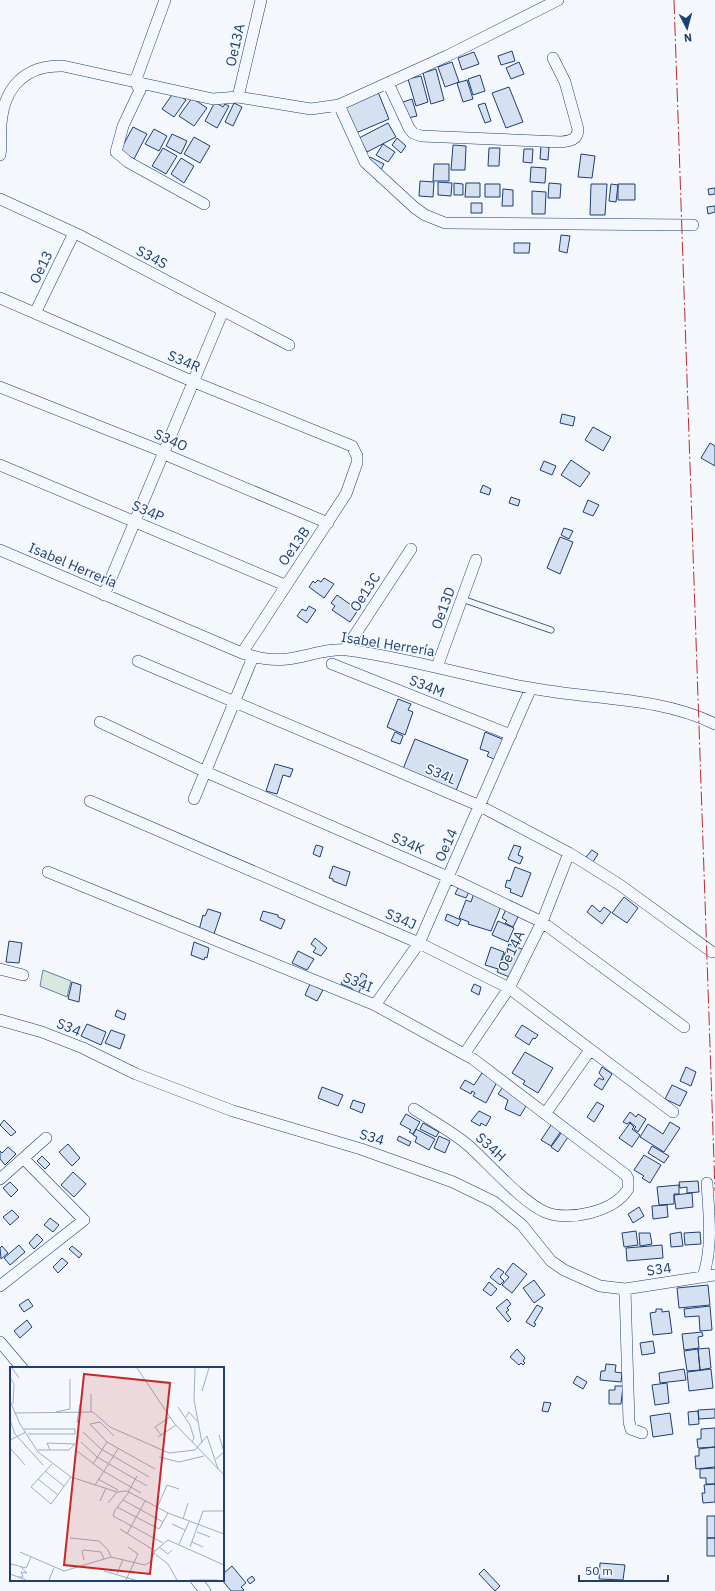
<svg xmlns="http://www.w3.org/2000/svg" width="715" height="1591" font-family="'IBM Plex Sans',sans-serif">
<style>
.green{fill:#d7e8df;stroke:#687fa3}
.building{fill:#d5e0f0;stroke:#1d3f73}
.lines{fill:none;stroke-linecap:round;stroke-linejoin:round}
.lane-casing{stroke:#1d3f73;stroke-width:7}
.street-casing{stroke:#1d3f73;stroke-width:12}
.lane{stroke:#f4f7fb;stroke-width:5.5}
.street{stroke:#f4f7fb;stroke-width:11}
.power{stroke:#c62828;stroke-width:1;stroke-dasharray:14 3 2 3;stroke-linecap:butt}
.labels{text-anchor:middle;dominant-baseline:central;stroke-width:3;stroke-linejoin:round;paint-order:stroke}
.street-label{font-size:14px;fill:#1d3f73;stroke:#f4f7fb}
.inset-road{fill:none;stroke:#9eadc5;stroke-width:1}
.view{fill:#c62828;fill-opacity:0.15;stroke:#c62828;stroke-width:2}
.inset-edge{fill:none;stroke:#1d3f73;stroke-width:2}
</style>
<rect width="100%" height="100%" fill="#f4f7fb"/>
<path class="green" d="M43,970L71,981L67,997L40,986Z"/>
<path class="building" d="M512,51L515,61L501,65L498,56Z
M474,52L479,64L462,70L458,58Z
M452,62L459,82L445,87L438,67Z
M519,62L524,74L511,79L506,68Z
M436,69L444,100L431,104L423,73Z
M480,75L485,91L473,95L468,79Z
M421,76L428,102L416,106L408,79Z
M467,80L473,99L463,102L457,83Z
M509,87L523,122L506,128L492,93Z
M174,92L186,100L174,117L162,109Z
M378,92L389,119L356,133L345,106Z
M192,98L207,108L194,126L179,116Z
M412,99L417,116L408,118L403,102Z
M215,102L223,107L225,104L229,106L217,128L205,121Z
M234,103L242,107L233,126L225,122Z
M485,103L491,121L485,123L478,105Z
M388,123L396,137L367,152L359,138Z
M133,127L147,134L134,159L120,151Z
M154,129L167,136L159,151L145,144Z
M172,134L187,141L181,154L166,146Z
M194,137L210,146L200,163L184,154Z
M397,138L406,146L401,153L392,145Z
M383,144L395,152L388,162L376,155Z
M453,145L466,146L465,170H451Z
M541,146L549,147L548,160L540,159Z
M163,148L177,156L166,174L152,166Z
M489,148H500L499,166H488Z
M524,149H533L532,163L523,162Z
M581,154L595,156L592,178L578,177Z
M370,157L384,164L381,170L367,163Z
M181,158L194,166L184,183L171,174Z
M434,164H449V181H433Z
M531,167L546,168L545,183L530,182Z
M420,181L434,182L433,197L419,196Z
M438,182L452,183L451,196L438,195Z
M454,183L463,184V195H454Z
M466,183H480V197H465Z
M549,183L561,184L560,198H548Z
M485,184H500V197H485Z
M591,184H607L605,215H590Z
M611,184L618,185L616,202L609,201Z
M618,184H635V200H618Z
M715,188V194L709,195L708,189Z
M503,189L513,190V206H502Z
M532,191L546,192L545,214H532Z
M471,203H482V213H471Z
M715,206V212L708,214L707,207Z
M561,235L570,236L567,253L559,251Z
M514,243H530L529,253H514Z
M562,414L575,417L573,426L560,423Z
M593,427L611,437L603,451L585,440Z
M710,443L715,446V466L701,458Z
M571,460L590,473L580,487L561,475Z
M544,461L556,466L552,475L540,470Z
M483,485L491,489L489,495L480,492Z
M511,497L520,500L518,506L509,503Z
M588,500L599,505L593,516L583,512Z
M564,528L573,531L569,539L561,535Z
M560,537L573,542L560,574L547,568Z
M324,578L334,584L324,598L309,587L313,581L315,583L318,580L321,582Z
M337,595L358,610L350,622L332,610L335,606L331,603Z
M309,606L316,610L307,623L297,616L302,609L306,611Z
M398,699L411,704L408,710L413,712L405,735L387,727Z
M395,732L403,736L400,744L391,741Z
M485,732L507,741L496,760L487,756L489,752L480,749Z
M415,739L468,760L456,791L403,769Z
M275,764L293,769L290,777L283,775L277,794L266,791Z
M316,845L323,847L320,857L313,854Z
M514,845L521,847L518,855L523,857L520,864L508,859Z
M592,850L598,854L593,862L586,857Z
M333,866L350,872L346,886L333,881V879L329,878Z
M515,867L531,873L522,897L510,892L511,889L505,887L507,880L510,881Z
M459,886L470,890L466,898L455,894Z
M474,893L501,906L491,931L468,924L469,922L459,918L466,900L471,902Z
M624,897L638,908L627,923L612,913Z
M592,905L600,912L604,907L611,912L602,924L587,912Z
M507,907L520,913L513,927L505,923L507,921L502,918Z
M208,909L221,913L214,934L199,930L203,915L205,916Z
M263,911L278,915V917L285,920L281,929L260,920Z
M447,914L461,920L458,926L445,920Z
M498,921L514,928L508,942L492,935Z
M315,938L327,948L321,956L313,952L316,948L311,944Z
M9,941L22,943L19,963L6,962Z
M194,942L209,948L207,958L205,957L204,960L191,955Z
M509,944L524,950L512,978L497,972Z
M491,947L504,952L498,969L485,965Z
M298,951L314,959L307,970L292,963Z
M347,972L359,979L362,973L367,976L358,994L351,988L341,984Z
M72,982L81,985L79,1002L68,999Z
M310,984L323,990L317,1001L305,995Z
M474,984L481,987L479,995L471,991Z
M117,1010L126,1014L124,1020L115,1016Z
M87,1024L106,1032L101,1045L81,1036Z
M522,1025L538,1035L535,1039L533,1038L529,1045L515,1036Z
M111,1030L125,1035L120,1049L105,1043Z
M525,1052L553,1068L538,1093L523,1084L525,1081L512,1073Z
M602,1067L612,1074L602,1090L594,1085L599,1078L603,1080L604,1079L599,1073Z
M686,1067L696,1072L691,1086L680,1081Z
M482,1073L497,1082L486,1103L473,1096L475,1093L472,1091L471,1094L460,1088L465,1080L474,1085Z
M672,1085L687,1092L680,1106L665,1099Z
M322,1087L343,1095L338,1106L318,1098Z
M503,1087L528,1103L520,1116L505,1109L508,1100L498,1094Z
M353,1100L365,1104L362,1113L350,1108Z
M597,1102L604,1106L594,1122L587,1117Z
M479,1111L491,1117L486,1126L481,1123L480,1126L471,1121Z
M630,1112L636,1117L638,1114L646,1119L638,1132L634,1129L636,1127L630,1122L627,1124L623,1122Z
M406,1114L420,1122L413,1134L409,1132L411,1130L400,1124Z
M4,1120L16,1132L11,1136L0,1125Z
M670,1122L680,1128L664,1152L640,1137L648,1124L663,1134Z
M423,1123L439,1132L436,1137L420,1129Z
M630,1123L634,1127L632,1129L640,1135L632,1147L619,1138Z
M551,1125L561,1131L551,1146L541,1140Z
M416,1129L435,1139L429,1150L415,1142L417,1137L413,1135Z
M562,1132L568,1137L558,1152L551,1147Z
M399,1136L411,1142L409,1146L397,1140Z
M439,1136L450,1141L445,1153L434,1148Z
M68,1144L80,1158L72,1166L59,1152Z
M652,1146L669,1156L664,1163L648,1153Z
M8,1147L16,1154L5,1165L0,1159V1151L2,1153Z
M644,1155L661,1165L650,1183L642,1178L644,1176L634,1170Z
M42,1156L50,1164L45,1169L37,1161Z
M73,1172L86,1184L74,1197L61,1185Z
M698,1181L699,1192L687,1193V1187L680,1188L679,1182Z
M10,1182L18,1190L11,1197L3,1188Z
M679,1185V1194H674V1204L659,1205L657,1187Z
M692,1193L693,1207L676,1209L674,1195Z
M667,1205L668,1217L653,1219L652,1206Z
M639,1207L644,1216L633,1223L628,1214Z
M12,1210L19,1217L10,1225L3,1217Z
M50,1218L59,1225L53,1232L44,1225Z
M636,1231L638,1245L624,1247L622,1233Z
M681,1232L683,1246L671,1247L670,1234Z
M700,1232L701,1244L685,1245L684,1233Z
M639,1233H650L652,1244L640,1246Z
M37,1234L43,1240L34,1249L29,1243Z
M19,1245L25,1252L10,1265L4,1258Z
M662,1245L663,1258L627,1261L626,1248Z
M2,1246L8,1253L1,1259L0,1248Z
M72,1246L82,1254L79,1258L69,1249Z
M62,1258L68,1263L58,1273L53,1267Z
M513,1263L527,1274L512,1293L502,1285L509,1277L505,1274Z
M498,1268L504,1272L500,1277L504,1281L500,1285L490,1277Z
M534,1280L545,1295L534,1303L523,1288Z
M489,1282L497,1289L491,1296L483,1290Z
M708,1285L710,1305L679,1308L677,1288Z
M28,1299L33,1306L24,1312L19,1305Z
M507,1299L511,1304L507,1308L509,1310L506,1312L511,1319L508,1322L496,1308Z
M537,1305L543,1308L534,1323L536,1324L534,1327L526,1322Z
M710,1306L712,1330L700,1331L699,1316L685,1317L684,1309Z
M656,1309H662V1312L669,1311L672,1333L653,1335L650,1313L656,1312Z
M27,1320L32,1327L20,1338L14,1331Z
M702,1332L703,1336L698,1337L699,1348L684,1350L682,1334Z
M653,1341L655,1353L642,1355L640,1343Z
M709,1348L711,1368L700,1370L698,1349Z
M517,1349L525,1358L523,1361L525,1363L523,1365L521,1363L519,1365L510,1357Z
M698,1349L700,1370L687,1371L684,1351Z
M606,1364L616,1365L615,1372L622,1373L621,1382L600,1380L601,1371H605Z
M684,1369L686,1380L660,1383L659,1373Z
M711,1369L713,1388L689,1391L687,1372Z
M577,1376L587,1382L583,1389L573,1383Z
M667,1383L669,1403L655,1405L652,1385Z
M615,1386H623L621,1404H609V1390H615Z
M544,1402L551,1403L548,1412L542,1411Z
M715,1409V1418L699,1419L698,1410Z
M698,1411L699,1424L689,1425L688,1412Z
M670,1413L673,1434L653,1437L650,1416Z
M715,1428V1447L698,1448L697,1439H701V1429Z
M715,1447V1467L696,1469L695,1456H699V1449Z
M715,1468V1484H706V1478H700V1469Z
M715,1484V1502L703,1503L702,1493H705L704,1485Z
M707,1516H715V1538H707Z
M707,1538H715V1556H707Z
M600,1563L625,1565L623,1580L599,1579Z
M232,1566L246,1583L241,1587L244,1590L242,1591H231L222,1580L223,1574Z
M484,1569L500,1586L495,1591L479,1574Z
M252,1576L255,1580L250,1584L247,1580Z"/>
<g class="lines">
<defs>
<path id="lane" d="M462,599L551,630"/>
<path id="street" d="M135,82L140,90L123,126L116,152L128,162L204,204
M135,82L165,0
M388,83L409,128L413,133L421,136L561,142C570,141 578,140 578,129L565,82L553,58
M238,97L261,0
M339,105L365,162L415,208L425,215L445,223L693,225
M0,155C2,144 0,134 1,124C4,87 25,65 63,66L213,99L238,97L311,109L339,105L447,56L558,0
M0,199L81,236L289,345
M0,298L194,382L352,446L357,456V463L346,494L242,653
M35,313L74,233
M0,387L164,452V454L328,523
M0,465L285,585
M0,550L242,653C258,658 271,661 287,659C307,657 326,648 347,650C409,658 469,677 531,688C592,700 658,696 715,724
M104,595L223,311
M345,650L411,549
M138,661L480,806L569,853L620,885L712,952
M332,664L511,735
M437,667L476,560
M100,722L206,772L448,877L542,922L684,1027
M194,799L253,657
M90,801L419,943L509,988L673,1112
M48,872L375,1005L473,1059L626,1175L628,1179V1189C614,1212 568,1222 545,1212C522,1202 489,1164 469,1146C453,1132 432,1121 414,1109
M0,969L23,975
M375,1005L419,943L531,688
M0,1020L42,1032L83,1048L136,1074L233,1111L361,1149L453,1182L494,1202L522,1225L551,1261L564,1270L600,1286L625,1289L715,1275
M465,1053L509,988L542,922L569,853
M545,1114L590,1050
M0,1179L46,1138
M703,1277C713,1246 709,1215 707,1183
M0,1286L84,1220L24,1159
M625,1289L629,1422L631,1429L642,1433
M0,1342L22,1368
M196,1580L205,1591"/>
</defs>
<use href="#lane" class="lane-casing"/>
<use href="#street" class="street-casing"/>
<use href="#lane" class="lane"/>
<use href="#street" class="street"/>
<path class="power" d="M674,0L715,1191"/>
</g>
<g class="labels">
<g class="street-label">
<text transform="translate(235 45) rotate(-77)">Oe13A</text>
<text transform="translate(152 257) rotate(28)">S34S</text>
<text transform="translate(41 267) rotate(-64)">Oe13</text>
<text transform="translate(184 361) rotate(23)">S34R</text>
<text transform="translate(171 440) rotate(24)">S34O</text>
<text transform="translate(148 511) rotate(23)">S34P</text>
<text transform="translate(294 546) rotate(-55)">Oe13B</text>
<text transform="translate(73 565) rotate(23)">Isabel Herrería</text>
<text transform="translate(365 592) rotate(-57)">Oe13C</text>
<text transform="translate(443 608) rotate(-70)">Oe13D</text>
<text transform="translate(388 644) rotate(9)">Isabel Herrería</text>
<text transform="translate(427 686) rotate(22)">S34M</text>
<text transform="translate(441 774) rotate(23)">S34L</text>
<text transform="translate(408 843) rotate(23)">S34K</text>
<text transform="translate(446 845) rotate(-66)">Oe14</text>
<text transform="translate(401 919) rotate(23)">S34J</text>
<text transform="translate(511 951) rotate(-64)">Oe14A</text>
<text transform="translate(358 982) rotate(22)">S34I</text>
<text transform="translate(69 1027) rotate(22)">S34</text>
<text transform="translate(372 1137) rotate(17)">S34</text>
<text transform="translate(491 1147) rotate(42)">S34H</text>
<text transform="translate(659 1269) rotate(-8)">S34</text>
</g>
</g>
<g transform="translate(10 1367)">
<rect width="214" height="214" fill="#f4f7fb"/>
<path class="inset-road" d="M2,1L9,11M127,1L164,56L214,108M185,1L184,33L192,76M0,10L4,17L3,37M192,24L199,1M81,27V45M0,34L10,57L28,85L61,110L107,125L117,124L158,146L214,167M168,40L180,58L184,71L182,75M46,45L60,42V12M5,46L83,45L100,60L159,86L185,83L197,69L208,102M176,50L179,45L187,54M0,53L5,67L33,98M67,56L70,37M14,62H65V67H18M73,65L91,82L139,110M151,68L145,60L160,50M104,69L90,55L80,57L97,75L145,102M148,70L166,58M0,73L16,65M71,75L87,90L137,119M0,81L15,98M28,83H59L65,77L37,76L40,83M67,84L93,104L131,126M149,90L169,95L194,89M206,92L214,85L209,68M42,97L21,120L41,137L61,110M83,97L97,75M35,104L54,119M28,112L48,128M88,112L108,123M85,118L108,82M118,125L127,109M119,125L105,143L103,149L153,176M113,133L153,155M90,134L96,121M98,136L107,125M107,140L149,162L158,146M147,141L157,118L169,122M173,152L178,136M162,157L175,163M110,162L145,184M187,165L200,170M117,167L135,134M60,171L89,174L98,183L101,190M182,175L193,180M169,177L179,155M149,180L158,187L162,183M180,180L193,144H214M10,185L54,204L101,190L135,198L140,195L145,184L158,173L214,198M144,186L158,197L167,213M74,193L72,184L74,183L91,185L94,192M0,200L1,197L16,201L21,190M94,204L125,213M0,207L16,213M107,207L113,192M8,210H13L11,205L17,206L11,200M39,213L44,201M116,213L128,187L118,180M180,213H207"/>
<path class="view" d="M74,7L160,16L140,207L54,198Z"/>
<rect width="214" height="214" class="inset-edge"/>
</g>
<g transform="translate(687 28) rotate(174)" stroke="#f4f7fb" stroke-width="3" paint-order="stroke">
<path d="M0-3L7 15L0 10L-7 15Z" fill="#1d3f73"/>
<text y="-6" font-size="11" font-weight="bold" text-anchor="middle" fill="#1d3f73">N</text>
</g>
<path d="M579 1575v6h89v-6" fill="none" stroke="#1d3f73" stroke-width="2"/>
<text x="585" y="1575" font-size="12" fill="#1d3f73" stroke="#f4f7fb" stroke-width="3" paint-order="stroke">50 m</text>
</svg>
